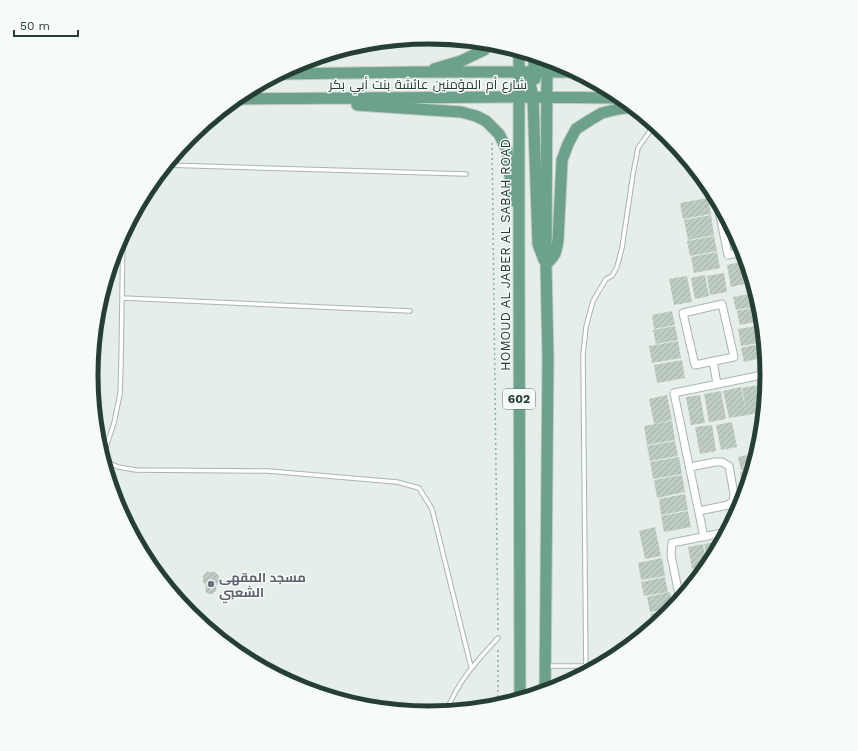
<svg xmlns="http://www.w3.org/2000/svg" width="858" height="751" font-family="'Work Sans',Cairo,sans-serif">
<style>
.building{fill:url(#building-hatch)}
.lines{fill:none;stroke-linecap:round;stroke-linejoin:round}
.service-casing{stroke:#a8b6af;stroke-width:5.5}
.minor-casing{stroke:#a8b6af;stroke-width:9}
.primary-casing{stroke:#c2c9c6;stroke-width:13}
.path{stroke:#87b09e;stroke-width:1.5;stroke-dasharray:2 3;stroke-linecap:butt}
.service{stroke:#fff;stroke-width:3.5}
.minor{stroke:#fff;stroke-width:7}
.primary{stroke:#6ca18c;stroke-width:11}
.worship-dot{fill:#6b7280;stroke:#f6faf8;stroke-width:1.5}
.labels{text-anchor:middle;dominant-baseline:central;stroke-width:3;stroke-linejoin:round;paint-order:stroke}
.shield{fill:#f6faf8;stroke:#647770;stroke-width:1}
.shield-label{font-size:12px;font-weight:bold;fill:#253f35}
.street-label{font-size:13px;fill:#253f35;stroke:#f6faf8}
.worship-label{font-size:13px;font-weight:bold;fill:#5b616d;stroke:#f6faf8;text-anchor:start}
.rim{fill:none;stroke:#253f35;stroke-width:5}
</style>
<defs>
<pattern id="building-hatch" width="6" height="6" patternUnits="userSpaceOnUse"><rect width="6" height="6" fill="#beccc4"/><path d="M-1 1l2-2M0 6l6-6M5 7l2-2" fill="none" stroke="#a3b0a9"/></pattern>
</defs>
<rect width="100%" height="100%" fill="#e5eee9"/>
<path class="building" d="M708,198L711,214L683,219L680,203Z
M711,215L714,235L688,240L684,220Z
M714,236L717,251L690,256L687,241Z
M717,252L720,268L694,273L691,257Z
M746,261L753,283L746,284L742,262Z
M740,262L744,284L731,287L727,265Z
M724,273L727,292L710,295L707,276Z
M705,275L709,296L695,299L691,278Z
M687,276L692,302L674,305L669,279Z
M755,293L758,306L736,310L733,297Z
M758,307L760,321L740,325L737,311Z
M672,311L675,325L654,329L652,315Z
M761,325L764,342L741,346L738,329Z
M675,326L678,340L656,344L653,330Z
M678,341L681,358L652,363L649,346Z
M764,343L766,357L744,362L741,348Z
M682,360L685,378L657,383L654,365Z
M767,382L765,403H764L761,383Z
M759,385L764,412L747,415L742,388Z
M741,387L747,415L729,418L723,391Z
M721,391L726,419L709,422L704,394Z
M667,395L672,420L654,424L649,399Z
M700,395L705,423L691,425L686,397Z
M672,421L675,440L647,445L644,426Z
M732,422L737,447L721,450L716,425Z
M712,425L716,451L700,454L695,427Z
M675,441L678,456L650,461L647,446Z
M758,453L753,468L741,470L738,457Z
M679,457L682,474L653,479L650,462Z
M753,469L748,486L743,487L740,472Z
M682,475L685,492L657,498L654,480Z
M685,494L688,510L661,515L659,499Z
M688,511L691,527L664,532L661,516Z
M655,527L661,556L645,559L639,531Z
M719,541L720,546L708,566L704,544Z
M703,544L707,566L692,569L688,547Z
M662,558L665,576L641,580L638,563Z
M207,572H215L219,576V582L216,586V591L212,594H208L205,591L206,586L203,582V576Z
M665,577L668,592L644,596L641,582Z
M670,592L673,608L650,612L647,597Z
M673,609L668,615L654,627L651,614Z"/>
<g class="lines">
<defs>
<path id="service" d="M166,165L466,174
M123,298L410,311
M97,312L98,306
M102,459L114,423L120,394L121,364L123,233
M103,460L118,467L136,470L268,471L397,482L419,488L432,509L471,667
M547,666H586
M586,674L583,355L586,327L593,301L606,279L612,276L617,267L622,248L633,174L638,148L650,131L658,128
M446,712C458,681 476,662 498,638"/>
<path id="minor" d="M720,205L718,206L728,255L744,252
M722,304L734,357L695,365L683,313Z
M713,361L717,384
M690,467L715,462H722L729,466L734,494L733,501L728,505L699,511
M704,537L674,393L767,374
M680,600L671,555L672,543L727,532"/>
<path id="primary" d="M519,51V248L520,700
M534,55V73L535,79
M434,69L461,61L484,50L491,43
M519,72C529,82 531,84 533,98L538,244L544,260
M278,74L422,72H577
M235,99L520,97L622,98
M357,105L461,112L476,116L486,121L499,134L507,150L513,201
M546,264C556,255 556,253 558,240L562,160L568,144L576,129L590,120L602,113L618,109L633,107
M545,692L548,358L546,264L547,59"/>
</defs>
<use href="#service" class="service-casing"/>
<use href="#minor" class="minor-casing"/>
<use href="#primary" class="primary-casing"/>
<path class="path" d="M492,143L498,633
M498,707V647"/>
<use href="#service" class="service"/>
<use href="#minor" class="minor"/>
<use href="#primary" class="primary"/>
</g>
<circle class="worship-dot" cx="211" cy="584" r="4"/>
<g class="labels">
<rect class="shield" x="503" y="389" width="32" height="20" rx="3"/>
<g class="shield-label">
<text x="519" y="399">602</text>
</g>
<g class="street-label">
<text x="428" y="84">شارع أم المؤمنين عائشة بنت أبي بكر</text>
<text transform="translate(505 255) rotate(-90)">HOMOUD AL JABER AL SABAH ROAD</text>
</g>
<g class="worship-label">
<text x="219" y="577">مسجد المقهى<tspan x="219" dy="15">الشعبي</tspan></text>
</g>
</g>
<path d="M0 0H858V751H0ZM98 375a331 331 0 1 1 662 0a331 331 0 1 1-662 0Z" fill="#f6faf8" fill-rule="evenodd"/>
<path class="rim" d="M98 375a331 331 0 1 1 662 0a331 331 0 1 1-662 0Z"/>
<path d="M14 30v6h64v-6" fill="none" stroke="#253f35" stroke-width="2"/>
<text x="20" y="30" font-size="12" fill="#253f35" stroke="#f6faf8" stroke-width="3" paint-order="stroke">50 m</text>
</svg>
